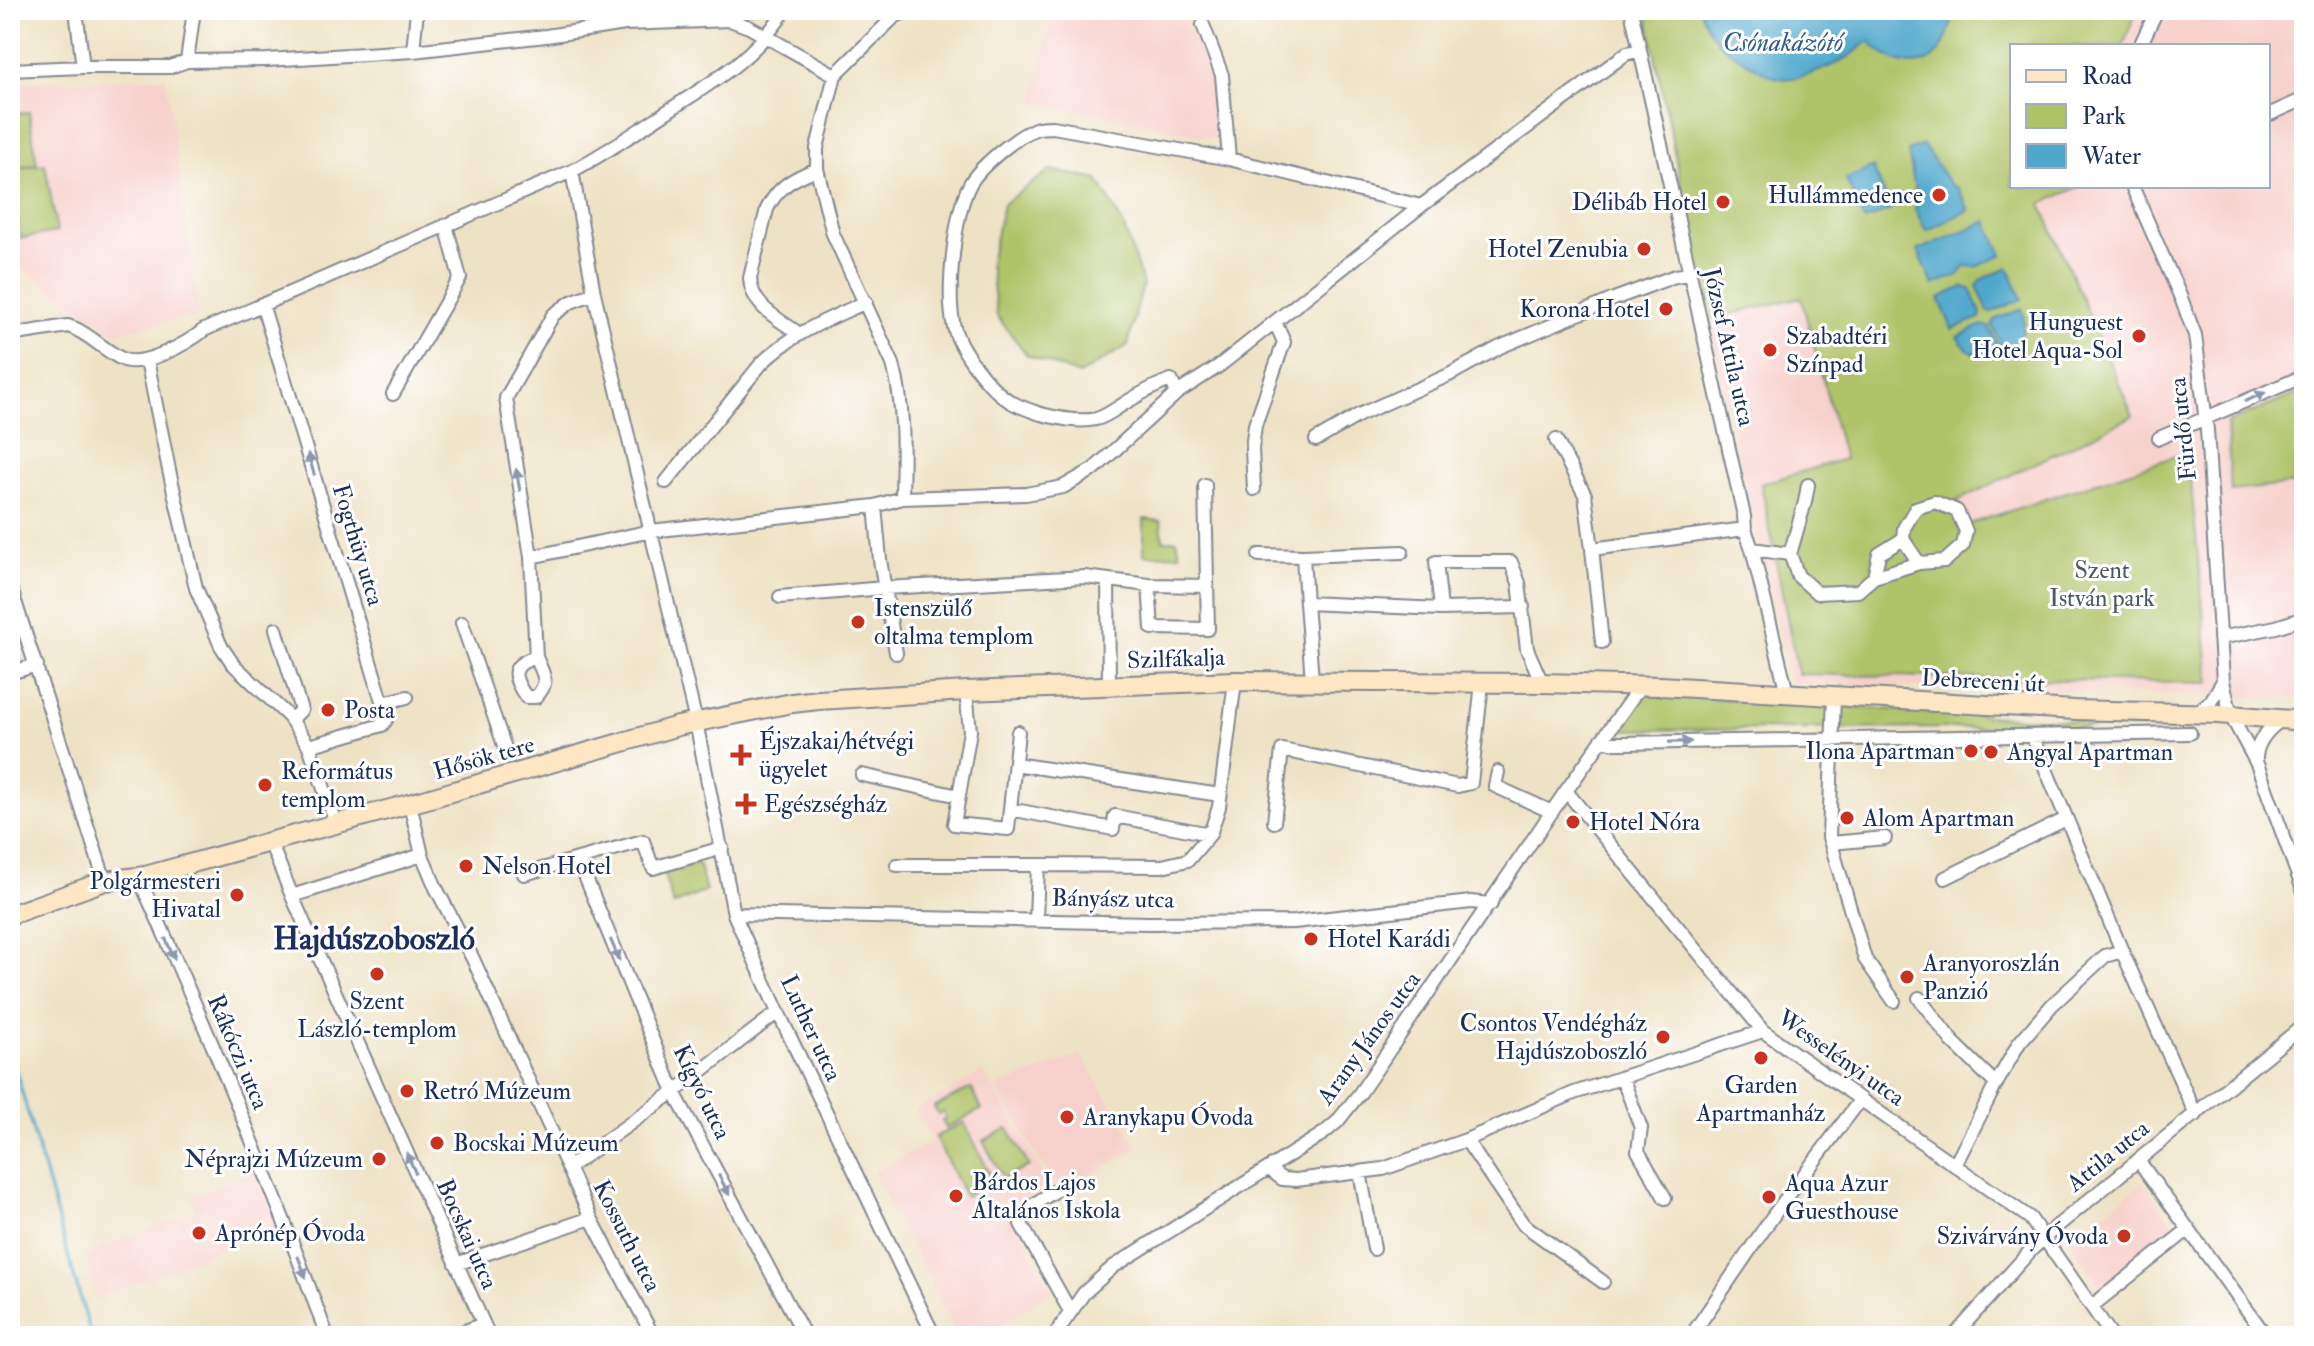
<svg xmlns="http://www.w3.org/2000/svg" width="2314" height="1346" font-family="'IM FELL Double Pica',serif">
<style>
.built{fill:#f7d0cb}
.green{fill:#afc368;stroke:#657963;stroke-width:2}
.water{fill:#4fa7cc;stroke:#356b95;stroke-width:2}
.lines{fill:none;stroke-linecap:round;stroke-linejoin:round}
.stream{stroke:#4fa7cc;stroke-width:3}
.street-casing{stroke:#848891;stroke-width:16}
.secondary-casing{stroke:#848891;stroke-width:22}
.street{stroke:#fff;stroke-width:12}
.secondary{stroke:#fce6c4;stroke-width:18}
.oneway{fill:#8d97ae}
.poi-dot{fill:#c8321e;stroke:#fff;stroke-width:3}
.labels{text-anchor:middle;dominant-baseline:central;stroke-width:6;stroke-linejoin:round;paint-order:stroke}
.poi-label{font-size:24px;fill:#1b2f5e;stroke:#fff;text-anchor:start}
.street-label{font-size:24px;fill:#1b2f5e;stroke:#fff}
.park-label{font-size:24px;fill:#475b61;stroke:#fff}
.water-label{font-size:26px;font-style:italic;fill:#305f8a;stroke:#fff}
.district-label{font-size:32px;font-weight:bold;fill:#1b2f5e;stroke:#fff}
</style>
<rect width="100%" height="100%" fill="#fff"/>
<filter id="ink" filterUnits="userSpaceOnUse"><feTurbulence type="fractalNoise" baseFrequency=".0125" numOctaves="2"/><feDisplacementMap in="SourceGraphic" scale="16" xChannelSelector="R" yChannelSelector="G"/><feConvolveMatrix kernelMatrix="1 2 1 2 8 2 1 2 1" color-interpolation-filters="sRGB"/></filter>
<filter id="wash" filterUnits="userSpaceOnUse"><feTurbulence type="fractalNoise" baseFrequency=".006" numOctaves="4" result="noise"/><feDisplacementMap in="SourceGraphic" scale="32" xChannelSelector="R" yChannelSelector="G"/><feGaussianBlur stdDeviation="1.8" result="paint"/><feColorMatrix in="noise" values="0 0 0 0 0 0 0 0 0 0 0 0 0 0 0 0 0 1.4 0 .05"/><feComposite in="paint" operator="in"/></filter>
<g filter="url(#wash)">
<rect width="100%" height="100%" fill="#eee2c4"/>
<path class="built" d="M1052,10H1199L1202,16L1185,25L1200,47L1213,77L1221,140L1034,102Z
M2137,10H2304V699L1791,683L1708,320L1801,297L1844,459L1902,517L2132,416L2041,204L2081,186H2268V46H2123Z
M166,77L199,316L113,333L10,259V83Z
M1081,1055L1138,1147L1060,1194L996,1087Z
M984,1071L1050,1185L1006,1207L1052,1291L984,1336H958L873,1172L932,1141L915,1110Z
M261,1169L280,1225L96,1300L86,1254L196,1210L192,1196Z
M2143,1182L2179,1231L2103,1290L2069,1241Z"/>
<path class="green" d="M1646,10H2137L2123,46H2012V186H2081L2041,204L2133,416L1957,501L1967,525L2188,452L2210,683L1798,674L1761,484L1844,459L1801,297L1708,320Z
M29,112L37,164L11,168L10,115Z
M45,164L57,232L21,238L10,170Z
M1050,170L1098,180L1122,222L1143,284L1128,345L1079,375L1027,355L997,316L990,263L1003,204Z
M2304,391V483L2231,491L2227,423Z
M1144,519L1161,521L1163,540H1177L1180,554L1144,555Z
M1644,694L2167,727L1618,730Z
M698,863L706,891L673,905L664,874Z
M971,1088L982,1109L946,1128L942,1121L946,1118L943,1112L938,1114L934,1107Z
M964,1122L994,1182L965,1196L935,1137Z
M1008,1128L1029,1166L1004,1179L983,1141Z"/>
<path class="water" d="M1700,10H1954V13C1951,25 1948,38 1941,49C1924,76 1884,62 1870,41C1861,45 1858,51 1850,56C1831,67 1801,81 1778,78C1765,75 1751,64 1739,57C1719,45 1707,33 1700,10Z
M1923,145L1951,185L1958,188L1969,210L1926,231L1915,209L1917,201L1908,151Z
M1873,167L1891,210L1864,221L1846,179Z
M1987,221L2002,255L1976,267L1966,266L1959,275L1933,285L1918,250Z
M2008,267L2022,299L1992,312L1988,311L1977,286L1981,280Z
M1963,287L1971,289L1981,313L1980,318L1952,329L1939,298Z
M2022,309C2027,327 2022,344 2004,352L1992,325L1996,319Z
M1982,325L1989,327L2001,353C1983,361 1967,353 1957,337Z"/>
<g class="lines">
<path class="stream" d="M10,1050L91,1336"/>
</g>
</g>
<g filter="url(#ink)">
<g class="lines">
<defs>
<path id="street" d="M76,10L83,67
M741,10H757
M1631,10L1744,516L1745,529L1752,549L1787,693
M1203,25L1222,75L1229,159
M2140,46L2157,10
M413,51L417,10
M187,61L194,10
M10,70L83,67H170L187,61L267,60L413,51L546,36L625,24L730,20L749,27L835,75
M835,75L817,148V169L833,234L893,364C905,408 903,452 902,498
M835,75L894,17L909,10
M2268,115L2304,99
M572,171L594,293L696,722L734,914L778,1012L934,1336
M2132,186L2181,298L2195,335L2207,430L2223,681L2231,716L2257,764L2304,892
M262,304L386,714V720L382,725L309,746
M798,333C777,318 751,306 750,278L767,209C778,186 794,178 817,169
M10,335L68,326C88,332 103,350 122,359C142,369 188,343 204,330L572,171C606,153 638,131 671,109C714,81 757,56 785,10
M147,360L169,470L196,588L221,646L233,664L289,717L309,746L336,823
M1177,393L1171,380C1153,386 1138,395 1122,405C1114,410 1105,417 1096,419C1079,423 1057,418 1041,414C1029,410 1018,407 1008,400C989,388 959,349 954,327C946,294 954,214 970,184C980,166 1016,137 1035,129C1041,127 1047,127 1053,127L1229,159L1421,206
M393,394L460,278L446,225
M2159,438L2304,376
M1316,440L1359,415L1449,375L1500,347L1614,299L1675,276L1689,274
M1556,440L1585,495L1592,549
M666,482L761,364C792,333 827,320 866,302
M1808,485L1805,502L1790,554L1798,576L1817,593L1858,591L1874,577L1919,563L1945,561L1963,545L1966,531L1957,511L1935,502L1916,508L1904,528L1903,539L1879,554L1874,577
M1254,489L1252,449L1255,425L1284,342L1275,322
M875,506L880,560L896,653
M1903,539L1919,563
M1752,549L1790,554
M1259,555L1303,556
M531,557L651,531L875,506L902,498L1026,494L1063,487L1094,469L1177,393L1219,366L1421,206L1627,53L1640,51
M1108,581L1109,684
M1149,585L1152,628L1208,629L1205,485
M10,586L105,881
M780,597L884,588L1085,577L1149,585L1207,586
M1306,603L1303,556L1402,552
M1441,609L1523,607
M462,623L508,757
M276,629L301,710L296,715
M2220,638L2276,627L2304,618
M1602,642L1592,549L1745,529
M536,657C543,675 551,681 536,697H526C512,677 509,665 536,657L531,557L506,398L553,315L571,302L594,293
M10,673L37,665
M1312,680L1306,603L1441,609L1436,562H1511L1519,583L1527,649L1542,683
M1834,695L1829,837L1865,959L1894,1001
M383,703L407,697
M2195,714L2211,701L2223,681
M2032,736L2122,951L2196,1115
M1602,739L1614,743H1623L2190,733
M2256,761C2255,743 2267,730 2281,720
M1015,764L1220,795
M1498,772L1495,786L1552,812
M862,775L959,796L970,731L966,691
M1566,791L1763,1031L2030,1218L2112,1336
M959,796L954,824L1008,829L1018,732
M410,804L422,855L436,888L473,959L591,1218L653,1336
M1010,809L1113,829L1115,816L1210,834
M1274,822L1282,750L1458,786L1471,783L1482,683
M270,842L292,896L489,1336
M1831,843L1885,838
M578,859L674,1092L805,1336
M897,865H1038L1036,920
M1038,865L1162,866L1188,860L1210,834L1219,807L1235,681
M524,874L643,841L653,868L722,848
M139,878C207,1028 271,1181 327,1336
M1945,878L2066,819
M292,896L422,855
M734,914L1148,923L1294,922L1471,902L1491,904
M1919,998L1952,1041L1996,1084
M1622,1077L1641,1128L1638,1151L1665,1198
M1466,1140L1523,1224L1603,1282
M2138,1160L2266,1336
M1955,1165L1996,1084L2019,1043L2052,1005L2105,956L2122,951
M568,1168L674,1092L778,1012
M1269,1169L1282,1179L1296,1180L1383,1169L1466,1140L1574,1093L1763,1031
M1360,1172L1374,1249
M1055,1191C1041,1200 1024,1208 1021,1224L1070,1311
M456,1264L591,1218
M2092,1306L2189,1229
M453,1336L483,1324
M1054,1336L1084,1293L1113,1267L1324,1133L1337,1122L1360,1093L1566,791L1641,685
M1691,1336L1773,1216L1861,1099
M1954,1336L2032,1249L2056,1227L2304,1025"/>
<path id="secondary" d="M10,915L105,881L145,876L427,799L678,726L792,703L819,700L966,691L1235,681L1542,683L1660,686L2075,710L2218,714L2304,721"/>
</defs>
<use href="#street" class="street-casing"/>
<use href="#secondary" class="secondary-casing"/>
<use href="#street" class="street"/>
<use href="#secondary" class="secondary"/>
</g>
<defs><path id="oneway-solid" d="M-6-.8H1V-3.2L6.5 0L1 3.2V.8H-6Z" transform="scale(2)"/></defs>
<g class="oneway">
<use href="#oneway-solid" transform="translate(2255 397) rotate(-23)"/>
<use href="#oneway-solid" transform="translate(311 464) rotate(-107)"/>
<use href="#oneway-solid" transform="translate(518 480) rotate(-100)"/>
<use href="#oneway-solid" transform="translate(1680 742) rotate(-1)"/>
<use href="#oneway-solid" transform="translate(170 949) rotate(67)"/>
<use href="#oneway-solid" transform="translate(615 950) rotate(67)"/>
<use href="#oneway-solid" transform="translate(411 1163) rotate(-114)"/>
<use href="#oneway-solid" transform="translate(724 1185) rotate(62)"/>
<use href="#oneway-solid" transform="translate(302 1267) rotate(69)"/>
</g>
</g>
<g class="poi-dot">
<circle cx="1939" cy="195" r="8"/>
<circle cx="1723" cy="202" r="8"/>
<circle cx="1644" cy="249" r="8"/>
<circle cx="1666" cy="309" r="8"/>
<circle cx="2139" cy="336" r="8"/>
<circle cx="1770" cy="350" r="8"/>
<circle cx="858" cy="622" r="8"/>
<circle cx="328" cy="710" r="8"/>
<circle cx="1971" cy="751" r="8"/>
<circle cx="1991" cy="752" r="8"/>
<path d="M737 743h8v8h8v8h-8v8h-8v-8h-8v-8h8z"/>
<circle cx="265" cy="785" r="8"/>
<path d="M742 792h8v8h8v8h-8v8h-8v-8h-8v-8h8z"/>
<circle cx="1847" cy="818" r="8"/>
<circle cx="1573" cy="822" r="8"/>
<circle cx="466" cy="866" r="8"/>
<circle cx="237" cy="895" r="8"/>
<circle cx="1311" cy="939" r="8"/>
<circle cx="377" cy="974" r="8"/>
<circle cx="1907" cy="977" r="8"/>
<circle cx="1663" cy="1037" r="8"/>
<circle cx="1761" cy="1058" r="8"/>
<circle cx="407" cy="1091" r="8"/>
<circle cx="1067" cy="1117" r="8"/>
<circle cx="437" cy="1143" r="8"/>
<circle cx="379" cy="1159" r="8"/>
<circle cx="956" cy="1196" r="8"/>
<circle cx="1769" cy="1197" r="8"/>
<circle cx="199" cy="1233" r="8"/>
<circle cx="2124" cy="1236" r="8"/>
</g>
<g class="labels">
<g class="poi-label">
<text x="1923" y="195" text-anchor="end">Hullámmedence</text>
<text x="1707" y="202" text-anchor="end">Délibáb Hotel</text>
<text x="1628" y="249" text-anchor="end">Hotel Zenubia</text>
<text x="1650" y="309" text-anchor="end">Korona Hotel</text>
<text x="2123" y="322" text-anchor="end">Hunguest<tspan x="2123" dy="28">Hotel Aqua-Sol</tspan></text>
<text x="1786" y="336">Szabadtéri<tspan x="1786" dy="28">Színpad</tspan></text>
<text x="874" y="608">Istenszülő<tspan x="874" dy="28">oltalma templom</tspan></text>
<text x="344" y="710">Posta</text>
<text x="759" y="741">Éjszakai/hétvégi<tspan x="759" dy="28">ügyelet</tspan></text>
<text x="1955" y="751" text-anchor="end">Ilona Apartman</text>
<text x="2007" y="752">Angyal Apartman</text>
<text x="281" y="771">Református<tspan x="281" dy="28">templom</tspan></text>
<text x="764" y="804">Egészségház</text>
<text x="1863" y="818">Alom Apartman</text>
<text x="1589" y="822">Hotel Nóra</text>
<text x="482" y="866">Nelson Hotel</text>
<text x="221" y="881" text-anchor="end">Polgármesteri<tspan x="221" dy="28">Hivatal</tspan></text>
<text x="1327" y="939">Hotel Karádi</text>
<text x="1923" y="963">Aranyoroszlán<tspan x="1923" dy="28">Panzió</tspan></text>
<text x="377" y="1001" text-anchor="middle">Szent<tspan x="377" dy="28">László-templom</tspan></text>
<text x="1647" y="1023" text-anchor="end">Csontos Vendégház<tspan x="1647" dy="28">Hajdúszoboszló</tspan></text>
<text x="1761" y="1085" text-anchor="middle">Garden<tspan x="1761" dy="28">Apartmanház</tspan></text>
<text x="423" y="1091">Retró Múzeum</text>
<text x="1083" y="1117">Aranykapu Óvoda</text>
<text x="453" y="1143">Bocskai Múzeum</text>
<text x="363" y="1159" text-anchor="end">Néprajzi Múzeum</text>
<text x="972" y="1182">Bárdos Lajos<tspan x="972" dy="28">Általános Iskola</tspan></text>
<text x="1785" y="1183">Aqua Azur<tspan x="1785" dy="28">Guesthouse</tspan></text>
<text x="215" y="1233">Aprónép Óvoda</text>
<text x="2108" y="1236" text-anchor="end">Szivárvány Óvoda</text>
</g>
<g class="street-label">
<text transform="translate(1729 347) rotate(77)">József Attila utca</text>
<text transform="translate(2183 429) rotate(-96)">Fürdő utca</text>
<text transform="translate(358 545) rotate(73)">Fogthüy utca</text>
<text transform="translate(1176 659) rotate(-2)">Szilfákalja</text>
<text transform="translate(1983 681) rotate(3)">Debreceni út</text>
<text transform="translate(484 758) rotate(-16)">Hősök tere</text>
<text transform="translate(1113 899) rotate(1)">Bányász utca</text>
<text transform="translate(811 1028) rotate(65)">Luther utca</text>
<text transform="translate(1369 1038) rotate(-54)">Arany János utca</text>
<text transform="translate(238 1052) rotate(67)">Rákóczi utca</text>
<text transform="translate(1841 1058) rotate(35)">Wesselényi utca</text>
<text transform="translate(702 1092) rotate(64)">Kígyó utca</text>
<text transform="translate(2108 1156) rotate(-39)">Attila utca</text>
<text transform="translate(467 1234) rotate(66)">Bocskai utca</text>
<text transform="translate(627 1236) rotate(63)">Kossuth utca</text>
</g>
<g class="park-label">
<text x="2102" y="570">Szent<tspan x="2102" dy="28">István park</tspan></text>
</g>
<g class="water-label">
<text x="1783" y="43">Csónakázótó</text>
</g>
<g class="district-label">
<text x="374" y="939">Hajdúszoboszló</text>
</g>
</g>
<rect width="2314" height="1346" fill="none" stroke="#fff" stroke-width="40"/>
<rect x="2010" y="44" width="260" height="144" fill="#ffffff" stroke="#a4acbf" stroke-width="2"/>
<rect x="2026" y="70" width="40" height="12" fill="#fce6c4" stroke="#a4acbf" stroke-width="2"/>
<text x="2082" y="84" font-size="24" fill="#1b2f5e">Road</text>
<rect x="2026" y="104" width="40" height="24" fill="#afc368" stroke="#a4acbf" stroke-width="2"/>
<text x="2082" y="124" font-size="24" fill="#1b2f5e">Park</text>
<rect x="2026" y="144" width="40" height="24" fill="#4fa7cc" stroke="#a4acbf" stroke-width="2"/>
<text x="2082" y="164" font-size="24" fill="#1b2f5e">Water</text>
</svg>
